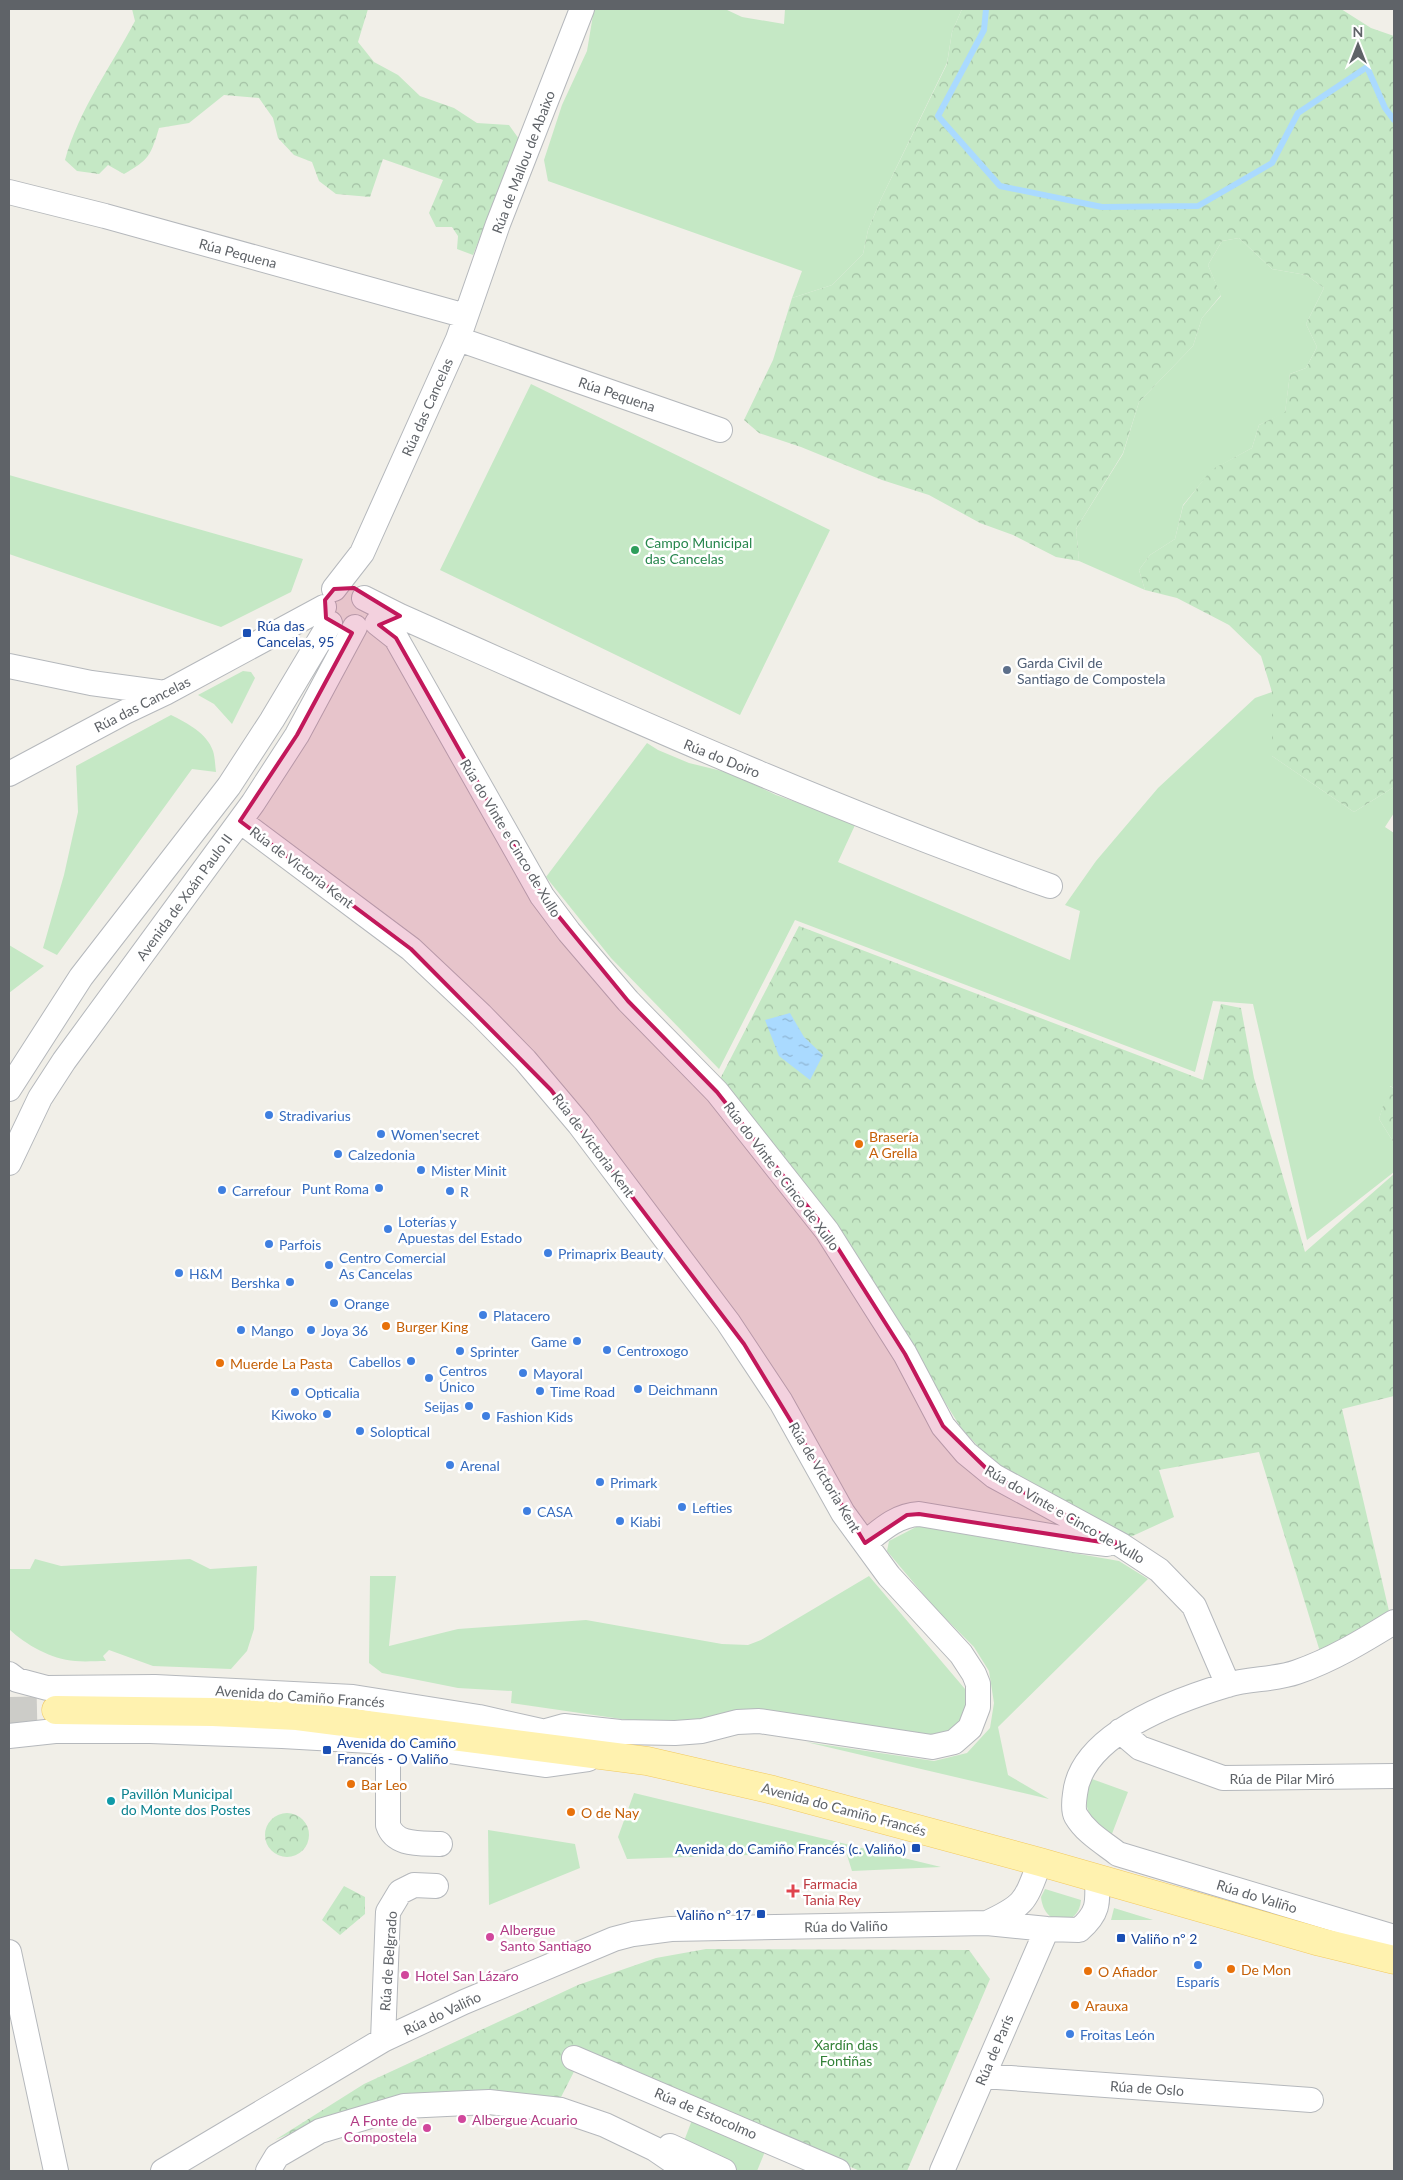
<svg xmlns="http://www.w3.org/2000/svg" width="1403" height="2180" font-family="Lato,sans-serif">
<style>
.green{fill:#c5e8c5}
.forest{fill:url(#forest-crowns)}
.water{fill:url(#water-ripples)}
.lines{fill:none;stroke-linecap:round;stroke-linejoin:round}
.stream{stroke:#aadaff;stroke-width:6}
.primary-tunnel{stroke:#ccccc8;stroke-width:28;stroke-dasharray:28 14;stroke-linecap:butt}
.street-casing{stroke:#b5b8bc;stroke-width:26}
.primary-casing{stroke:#f2c960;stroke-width:29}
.street{stroke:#fff;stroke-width:24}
.primary{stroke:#fff2af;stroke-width:28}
.marked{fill:#c2185b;fill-opacity:0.2;stroke:#c2185b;stroke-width:4;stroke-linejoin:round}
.leisure-dot{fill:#2e9e5b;stroke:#fff;stroke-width:2}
.transit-dot{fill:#1a4fb4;stroke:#fff;stroke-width:2}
.service-dot{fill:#5c6f8a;stroke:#fff;stroke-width:2}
.shop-dot{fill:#3f7fe0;stroke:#fff;stroke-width:2}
.food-dot{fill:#e8710a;stroke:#fff;stroke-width:2}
.culture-dot{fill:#0f9aa8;stroke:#fff;stroke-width:2}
.health-dot{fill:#e0444e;stroke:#fff;stroke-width:2}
.hotel-dot{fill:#d1479c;stroke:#fff;stroke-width:2}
.labels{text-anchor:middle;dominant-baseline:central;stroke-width:5;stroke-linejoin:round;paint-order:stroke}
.street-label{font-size:14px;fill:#5f6368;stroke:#fff}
.leisure-label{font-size:14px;fill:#27864d;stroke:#fff;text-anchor:start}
.transit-label{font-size:14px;fill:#164399;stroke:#fff;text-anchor:start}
.service-label{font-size:14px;fill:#4e5e75;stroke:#fff;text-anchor:start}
.shop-label{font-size:14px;fill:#366cbe;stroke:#fff;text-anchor:start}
.food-label{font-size:14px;fill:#c56008;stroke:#fff;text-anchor:start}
.culture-label{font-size:14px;fill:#0d838f;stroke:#fff;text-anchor:start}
.health-label{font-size:14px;fill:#be3a42;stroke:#fff;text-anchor:start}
.hotel-label{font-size:14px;fill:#b23c85;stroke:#fff;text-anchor:start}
.park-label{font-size:14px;fill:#348238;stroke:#fff}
</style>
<defs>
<pattern id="forest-crowns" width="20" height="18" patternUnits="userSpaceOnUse" patternTransform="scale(1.25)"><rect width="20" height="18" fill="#c5e8c5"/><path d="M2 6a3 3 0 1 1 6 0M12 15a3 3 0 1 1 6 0" fill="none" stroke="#a3c0a4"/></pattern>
<pattern id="water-ripples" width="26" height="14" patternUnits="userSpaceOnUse" patternTransform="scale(1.25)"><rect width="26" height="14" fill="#aadaff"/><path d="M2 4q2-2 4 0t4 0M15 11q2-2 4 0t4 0" fill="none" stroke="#8eb4d2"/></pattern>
</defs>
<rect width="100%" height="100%" fill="#f1efe8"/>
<path class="green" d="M594,9H725L742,17L784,24L785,9H962L952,32L947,63L881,199L868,230L863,254L832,285L792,298L802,271L548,181L544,160L562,105L587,51Z
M1239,238L1272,269L1306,275L1324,288L1306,324L1317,347L1306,368L1290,374L1285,413L1259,425L1252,448L1212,470L1183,505L1175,539L1150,555L1139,570L1145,590L1079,561L1076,529L1123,454L1139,402L1193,346L1202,318L1221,296L1208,265L1222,241Z
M531,384L830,530L740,715L440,570Z
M9,475L303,559L291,592L221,627L9,554Z
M243,671L251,672L255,678L232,724L214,704L198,695Z
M1272,692V756L1354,812L1394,787V813L1385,827L1394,833V1088L1390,1086L1379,1119L1394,1143V1172L1307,1240L1253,1004L1213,1001L1195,1072L795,920L719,1069L611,958L546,877L647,743L658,750L689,763L730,773L776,795L856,823L838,862L1070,960L1080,911L1065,905L1096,861L1158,788L1255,698Z
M171,715C187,723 207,733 213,751C215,757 215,765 216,772L192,769L57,955L43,948L64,875L78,812L76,766Z
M9,945L44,966L9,993Z
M918,1526L1119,1561L1148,1579L998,1727L1008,1775L1049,1799L806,1742L934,1761L967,1753L990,1728L994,1703L989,1671L974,1647L934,1607L887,1551L889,1541Z
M35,1559L61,1566L190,1559L210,1569L257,1566L254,1629L247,1651L231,1669L153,1666L109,1650L103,1656L106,1661C96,1661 85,1662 75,1661C51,1659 26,1645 9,1629V1569H30Z
M370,1576H396L389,1646L458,1629L586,1620L722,1644L748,1645L761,1640L869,1576L965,1689C965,1716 967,1725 940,1738L737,1712L689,1721L642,1722L511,1703L512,1691L458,1688L403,1677L382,1673L369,1663Z
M1092,1779L1128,1792L1110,1839C1091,1818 1078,1808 1092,1779Z
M634,1793L941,1867L852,1871L846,1852L627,1859L618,1837Z
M488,1830L575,1844L580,1868L489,1905Z
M1045,1889L1081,1900C1079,1928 1044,1928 1041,1897Z
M1114,1908L1153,1920H1111Z
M692,2120L766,2149L757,2171H740L681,2149Z"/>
<path class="forest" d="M132,9H368L358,42L374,62L398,75L420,96L454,108L477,123L509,125L519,139L473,255L457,249L458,236L452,227H436L429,213L443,180L383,159L370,197L336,194L319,181L312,162L294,155L278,138L273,118L259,98L224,95L189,123L159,128C151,155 149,160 124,174L108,165L99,174L77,171L65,160C79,109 111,67 135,21Z
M962,9H1341L1371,28L1394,36V787L1354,812L1272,756V692L1261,656L1229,625L1177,598L1145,590L1139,570L1150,555L1175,539L1183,506L1211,470L1252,448L1259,425L1285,412L1290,374L1306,368L1317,347L1306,324L1324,288L1306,275L1272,269L1239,238L1222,241L1208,265L1221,295L1202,318L1193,346L1139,402L1123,453L1076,529L1079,561L1056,557L1013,535L980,523L929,495L882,480L801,447L759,433L744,420L773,360L792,298L832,285L863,254L868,230L881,199L947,64L952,32Z
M799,926L1203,1080L1221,1004L1241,1008L1254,1078L1305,1252L1394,1174V1396L1342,1409L1389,1611L1321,1655L1259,1452L1159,1470L1174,1517L1126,1539L1001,1471L961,1428L850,1249L719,1081Z
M1389,1086L1394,1088V1143L1379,1119Z
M265 1835a22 22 0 1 1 44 0a22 22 0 1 1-44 0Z
M344,1886L365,1897V1914L340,1935L322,1920Z
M706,1949L969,1950L990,1979L907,2171H860L584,2052L558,2103L326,2119L275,2140L364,2084L578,1985L656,1958Z"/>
<path class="water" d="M790,1013L804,1037L823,1055L810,1080L779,1056L765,1020Z"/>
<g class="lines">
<path class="stream" d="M986,9L984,30L938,116L1000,186L1102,207L1198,206L1272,163L1298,113L1367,67L1385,108L1394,120"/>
<path class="primary-tunnel" d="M9,1711L56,1710"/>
<defs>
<path id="street" d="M9,192L105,216L466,316
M458,339L720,430
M334,589L362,553L458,339L498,224L582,9
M364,598L400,616C614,711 828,808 1050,886
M377,623L396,638L542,896L569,932L628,1001L717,1092L827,1231L905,1354L943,1426L966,1453L994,1476L1121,1545L1159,1570L1194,1606L1228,1685
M9,666L91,683L165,693
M9,774L125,712L165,693L324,607
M240,821L411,949L481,1015L525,1060L579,1124L728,1322L781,1402L843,1513L889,1576L961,1654L974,1674L978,1684V1707L970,1728L954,1742L932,1747L759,1721L737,1722L702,1731L675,1733L620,1732L564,1726L546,1731
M9,1089L81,977L229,786L272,720L330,623
M9,1163L40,1098L64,1061L253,803L297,735L355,627
M865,1543C881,1530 897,1515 919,1514L1074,1540L1107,1544
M1394,1622C1363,1641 1332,1660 1297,1672C1275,1680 1249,1678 1227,1685C1177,1700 1081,1734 1075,1794C1074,1801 1073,1811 1076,1816C1086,1833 1104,1843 1118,1854L1394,1937
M9,1674L17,1680L47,1688L155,1687L353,1697L479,1717L559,1735
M1120,1731L1140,1748L1223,1778L1394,1776
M9,1736L55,1731H150L282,1736L388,1742L545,1765L588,1759
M388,1742V1825C395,1846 420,1843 440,1844
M987,1923C1026,1905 1025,1901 1040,1862
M9,1952L56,2171
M383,2040L388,1912L400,1892L414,1885L436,1886
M574,2058L838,2171
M983,2076L1311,2100
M670,2146L724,2171
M163,2171L383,2040L464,2002L614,1939L633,1934L671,1929L987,1923L1047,1929L1079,1930C1099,1913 1098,1903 1097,1878
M268,2171L277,2156L320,2131L404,2106L489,2102L561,2110L605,2125L655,2149L687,2171
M942,2171L1047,1929"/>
<path id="primary" d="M56,1710L213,1712L297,1716L647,1761L773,1790L1040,1862L1320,1942L1394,1960"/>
</defs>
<use href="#street" class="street-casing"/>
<use href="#primary" class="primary-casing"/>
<use href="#street" class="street"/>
<use href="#primary" class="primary"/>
</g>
<path class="marked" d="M354,588L400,616L379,625L396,638L542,896L628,1001L717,1092L827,1231L905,1354L943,1426L994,1476L1121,1545L919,1514L907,1515L865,1543L744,1344L551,1090L411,949L240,821L297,735L352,633L326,618L325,600L334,589Z"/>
<circle class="leisure-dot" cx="635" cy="550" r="5"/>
<g class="transit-dot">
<rect x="242" y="628" width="10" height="10" rx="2.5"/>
<rect x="322" y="1745" width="10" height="10" rx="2.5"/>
<rect x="911" y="1843" width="10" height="10" rx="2.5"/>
<rect x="756" y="1909" width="10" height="10" rx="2.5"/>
<rect x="1116" y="1933" width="10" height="10" rx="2.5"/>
</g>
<circle class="service-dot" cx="1007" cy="670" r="5"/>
<g class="shop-dot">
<circle cx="269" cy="1115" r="5"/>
<circle cx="381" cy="1134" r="5"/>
<circle cx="338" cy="1154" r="5"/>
<circle cx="421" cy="1170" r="5"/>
<circle cx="379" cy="1188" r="5"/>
<circle cx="222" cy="1190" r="5"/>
<circle cx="450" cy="1191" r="5"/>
<circle cx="388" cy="1229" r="5"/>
<circle cx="269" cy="1244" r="5"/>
<circle cx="548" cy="1253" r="5"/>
<circle cx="329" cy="1265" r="5"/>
<circle cx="179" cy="1273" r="5"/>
<circle cx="290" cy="1282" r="5"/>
<circle cx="334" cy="1303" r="5"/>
<circle cx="483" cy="1315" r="5"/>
<circle cx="241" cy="1330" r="5"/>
<circle cx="311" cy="1330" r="5"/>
<circle cx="577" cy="1341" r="5"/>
<circle cx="607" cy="1350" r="5"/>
<circle cx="460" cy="1351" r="5"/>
<circle cx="411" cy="1361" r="5"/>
<circle cx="523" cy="1373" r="5"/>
<circle cx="429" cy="1378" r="5"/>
<circle cx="638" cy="1389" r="5"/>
<circle cx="540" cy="1391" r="5"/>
<circle cx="295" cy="1392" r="5"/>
<circle cx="469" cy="1406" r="5"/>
<circle cx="327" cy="1414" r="5"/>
<circle cx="486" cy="1416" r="5"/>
<circle cx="360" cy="1431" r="5"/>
<circle cx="450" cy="1465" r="5"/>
<circle cx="600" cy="1482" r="5"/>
<circle cx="682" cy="1507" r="5"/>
<circle cx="527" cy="1511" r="5"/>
<circle cx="620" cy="1521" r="5"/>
<circle cx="1198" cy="1965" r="5"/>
<circle cx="1070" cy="2034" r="5"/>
</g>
<g class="food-dot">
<circle cx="859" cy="1144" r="5"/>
<circle cx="386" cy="1326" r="5"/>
<circle cx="220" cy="1363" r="5"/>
<circle cx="351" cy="1784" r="5"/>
<circle cx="571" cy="1812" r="5"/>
<circle cx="1231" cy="1969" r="5"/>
<circle cx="1088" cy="1971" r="5"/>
<circle cx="1075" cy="2005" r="5"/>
</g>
<circle class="culture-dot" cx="111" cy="1801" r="5"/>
<path class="health-dot" d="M790.5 1883.5h5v5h5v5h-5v5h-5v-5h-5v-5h5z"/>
<g class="hotel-dot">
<circle cx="490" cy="1937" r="5"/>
<circle cx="405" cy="1975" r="5"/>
<circle cx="462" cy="2119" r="5"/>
<circle cx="427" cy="2128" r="5"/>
</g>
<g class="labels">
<g class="street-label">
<text transform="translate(523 162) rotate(-69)">Rúa de Mallou de Abaixo</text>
<text transform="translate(238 253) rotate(15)">Rúa Pequena</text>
<text transform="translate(617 394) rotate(19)">Rúa Pequena</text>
<text transform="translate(427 407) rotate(-66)">Rúa das Cancelas</text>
<text transform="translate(142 704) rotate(-27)">Rúa das Cancelas</text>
<text transform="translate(722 758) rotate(22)">Rúa do Doiro</text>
<text transform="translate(511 838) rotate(59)">Rúa do Vinte e Cinco de Xullo</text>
<text transform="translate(302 867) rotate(37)">Rúa de Victoria Kent</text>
<text transform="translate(184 897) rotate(-54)">Avenida de Xoán Paulo II</text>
<text transform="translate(594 1145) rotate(53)">Rúa de Victoria Kent</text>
<text transform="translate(782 1176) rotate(53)">Rúa do Vinte e Cinco de Xullo</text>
<text transform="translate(825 1477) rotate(59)">Rúa de Victoria Kent</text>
<text transform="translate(1065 1514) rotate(30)">Rúa do Vinte e Cinco de Xullo</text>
<text transform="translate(300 1696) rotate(4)">Avenida do Camiño Francés</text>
<text x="1282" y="1778">Rúa de Pilar Miró</text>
<text transform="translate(844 1809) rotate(15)">Avenida do Camiño Francés</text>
<text transform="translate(1257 1896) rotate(17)">Rúa do Valiño</text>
<text transform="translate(846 1926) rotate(-1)">Rúa do Valiño</text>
<text transform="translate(388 1961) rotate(-86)">Rúa de Belgrado</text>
<text transform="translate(442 2013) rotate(-25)">Rúa do Valiño</text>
<text transform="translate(994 2050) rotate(-67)">Rúa de París</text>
<text transform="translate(1147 2088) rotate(4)">Rúa de Oslo</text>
<text transform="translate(706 2113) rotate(23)">Rúa de Estocolmo</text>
</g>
<g class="leisure-label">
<text x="645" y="542">Campo Municipal<tspan x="645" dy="16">das Cancelas</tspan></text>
</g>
<g class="transit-label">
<text x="257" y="625">Rúa das<tspan x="257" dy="16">Cancelas, 95</tspan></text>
<text x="337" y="1742">Avenida do Camiño<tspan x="337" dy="16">Francés - O Valiño</tspan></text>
<text x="906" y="1848" text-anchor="end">Avenida do Camiño Francés (c. Valiño)</text>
<text x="751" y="1914" text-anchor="end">Valiño nº 17</text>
<text x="1131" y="1938">Valiño nº 2</text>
</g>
<g class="service-label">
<text x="1017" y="662">Garda Civil de<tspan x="1017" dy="16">Santiago de Compostela</tspan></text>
</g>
<g class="shop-label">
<text x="279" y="1115">Stradivarius</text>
<text x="391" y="1134">Women'secret</text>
<text x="348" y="1154">Calzedonia</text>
<text x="431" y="1170">Mister Minit</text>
<text x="369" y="1188" text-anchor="end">Punt Roma</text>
<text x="232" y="1190">Carrefour</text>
<text x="460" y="1191">R</text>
<text x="398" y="1221">Loterías y<tspan x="398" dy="16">Apuestas del Estado</tspan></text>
<text x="279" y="1244">Parfois</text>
<text x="558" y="1253">Primaprix Beauty</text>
<text x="339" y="1257">Centro Comercial<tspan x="339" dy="16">As Cancelas</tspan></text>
<text x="189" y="1273">H&amp;M</text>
<text x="280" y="1282" text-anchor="end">Bershka</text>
<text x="344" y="1303">Orange</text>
<text x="493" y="1315">Platacero</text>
<text x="251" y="1330">Mango</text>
<text x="321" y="1330">Joya 36</text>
<text x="567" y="1341" text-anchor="end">Game</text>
<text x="617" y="1350">Centroxogo</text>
<text x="470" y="1351">Sprinter</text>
<text x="401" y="1361" text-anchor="end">Cabellos</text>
<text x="439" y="1370">Centros<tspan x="439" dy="16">Único</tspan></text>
<text x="533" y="1373">Mayoral</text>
<text x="648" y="1389">Deichmann</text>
<text x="550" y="1391">Time Road</text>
<text x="305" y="1392">Opticalia</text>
<text x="459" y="1406" text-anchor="end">Seijas</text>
<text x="317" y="1414" text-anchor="end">Kiwoko</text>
<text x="496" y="1416">Fashion Kids</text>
<text x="370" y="1431">Soloptical</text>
<text x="460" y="1465">Arenal</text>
<text x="610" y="1482">Primark</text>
<text x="692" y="1507">Lefties</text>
<text x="537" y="1511">CASA</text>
<text x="630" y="1521">Kiabi</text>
<text x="1198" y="1981" text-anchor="middle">Esparís</text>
<text x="1080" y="2034">Froitas León</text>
</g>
<g class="food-label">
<text x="869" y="1136">Brasería<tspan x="869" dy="16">A Grella</tspan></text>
<text x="396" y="1326">Burger King</text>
<text x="230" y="1363">Muerde La Pasta</text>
<text x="361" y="1784">Bar Leo</text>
<text x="581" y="1812">O de Nay</text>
<text x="1241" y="1969">De Mon</text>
<text x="1098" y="1971">O Afiador</text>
<text x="1085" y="2005">Arauxa</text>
</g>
<g class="culture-label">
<text x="121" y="1793">Pavillón Municipal<tspan x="121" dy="16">do Monte dos Postes</tspan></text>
</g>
<g class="health-label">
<text x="803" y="1883">Farmacia<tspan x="803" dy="16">Tania Rey</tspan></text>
</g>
<g class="hotel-label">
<text x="500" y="1929">Albergue<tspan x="500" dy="16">Santo Santiago</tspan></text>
<text x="415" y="1975">Hotel San Lázaro</text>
<text x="472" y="2119">Albergue Acuario</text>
<text x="417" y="2120" text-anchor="end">A Fonte de<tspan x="417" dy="16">Compostela</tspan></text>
</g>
<g class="park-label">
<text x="846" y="2044">Xardín das<tspan x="846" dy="16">Fontiñas</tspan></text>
</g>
</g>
<rect width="1403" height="2180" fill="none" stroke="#5f6368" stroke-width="20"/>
<g transform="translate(1358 45)" stroke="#ffffff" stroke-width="4" paint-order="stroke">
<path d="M0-4L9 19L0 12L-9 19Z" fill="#5f6368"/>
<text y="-8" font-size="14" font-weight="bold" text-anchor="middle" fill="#5f6368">N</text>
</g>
</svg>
